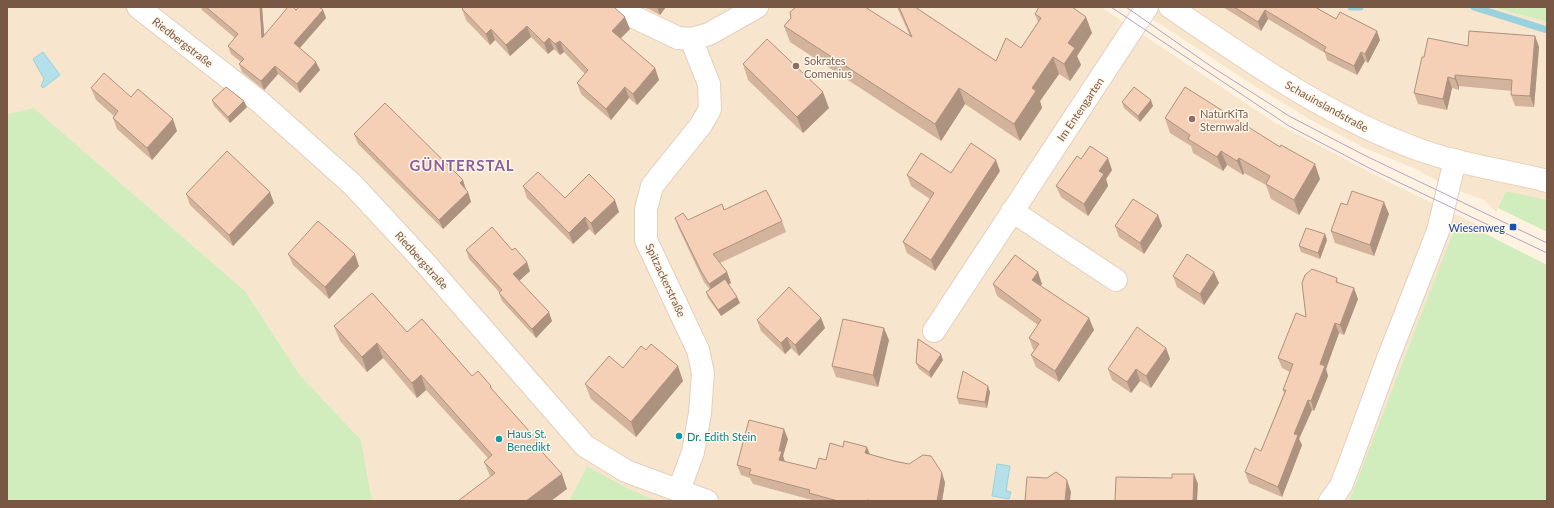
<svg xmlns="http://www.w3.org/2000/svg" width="1554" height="508" font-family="Lato,sans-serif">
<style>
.residential{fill:#f7e5ce}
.green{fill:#d1edbe}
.water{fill:#b4e1e9;stroke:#99d1dc}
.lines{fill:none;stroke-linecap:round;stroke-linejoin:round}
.stream{stroke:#99d1dc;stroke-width:7}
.street-casing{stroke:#e3cfbc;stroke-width:24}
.secondary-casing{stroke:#ebd2bb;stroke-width:24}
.street{stroke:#fff;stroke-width:22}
.secondary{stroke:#fff;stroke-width:22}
.tram{stroke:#b69fc8;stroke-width:1}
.wall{fill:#d4b39d}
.shaded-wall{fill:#ac927f}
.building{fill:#f6d0b6;stroke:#ac927f}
.education-dot{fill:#8d6e63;stroke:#fff7e9;stroke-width:1.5}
.transit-dot{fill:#1a4fb4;stroke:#fff7e9;stroke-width:1.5}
.culture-dot{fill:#0f9aa8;stroke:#fff7e9;stroke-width:1.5}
.labels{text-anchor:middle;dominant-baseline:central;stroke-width:3;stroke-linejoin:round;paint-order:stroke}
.street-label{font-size:11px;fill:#785845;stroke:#fff7e9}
.education-label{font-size:11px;fill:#785e54;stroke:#fff7e9;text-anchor:start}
.transit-label{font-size:11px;fill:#164399;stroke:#fff7e9;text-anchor:end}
.culture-label{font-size:11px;fill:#0d838f;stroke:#fff7e9;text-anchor:start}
.district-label{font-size:15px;font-weight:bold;letter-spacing:1px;fill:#89609c;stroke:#fff7e9}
</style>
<rect width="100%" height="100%" fill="#fef3e1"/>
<path class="residential" d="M7,7H1101L1274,122L1393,184L1486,229L1484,233L1457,223L1349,501H658L629,489L587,466L569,501H372L361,440L299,374L245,291L34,108L7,114Z
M1134,7H1492L1547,22V200L1506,191L1496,212L1484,200L1448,187L1418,170L1367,149L1311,120L1250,83Z"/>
<path class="green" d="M1492,7H1547V22Z
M34,108L245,291L299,374L361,440L372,501H7V114Z
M1506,191L1547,200V232L1498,208Z
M1457,222L1484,233L1547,265V501H1349Z
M587,466L629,489L658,501H569Z"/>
<path class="water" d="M43,52L60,75L43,88L41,86L44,79L33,59Z
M997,464L1010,466L1006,491L1011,492L1009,499L992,496Z"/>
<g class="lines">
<path class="stream" d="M1351,7H1360
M1474,7L1547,30"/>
<defs>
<path id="street" d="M138,7L260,102L353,185L426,264L585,446L626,471L707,501
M624,7L634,17L678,38L691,39L709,34L757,7
M1012,211L1116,280
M934,331L1147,7
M679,490L693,452L700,413L703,373L698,350L646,240V209L652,186L701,125L710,109L709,84L691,39
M1330,501L1341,486L1352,457L1387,361L1438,231L1455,160"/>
<path id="secondary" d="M1170,7C1250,61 1328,117 1420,150C1461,165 1505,170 1547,181"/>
</defs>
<use href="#street" class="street-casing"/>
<use href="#secondary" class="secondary-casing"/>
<use href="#street" class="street"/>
<use href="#secondary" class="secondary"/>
<path class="tram" d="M1111,7L1289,126L1373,170L1547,253
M1126,7L1212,67L1289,116L1364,155L1547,243"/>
</g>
<path class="wall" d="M201,7H262L264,35L296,10H323L326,18L300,48L320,70L300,93L278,74L264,90L242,72L239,64L241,62L231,54L228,46L235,38L202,10Z
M643,7H666L660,15L649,9Z
M897,7H915L996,61L1021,48L1038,22L1035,14L1092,33L1077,56L1081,65L1070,81L1059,74L1040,101L1042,108L1020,141L965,104L941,141L790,42L784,26L791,18L910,36Z
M1223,7H1315L1336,19L1380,40L1368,63L1365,61L1357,75L1327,60L1325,53L1268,19L1261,31Z
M462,9L630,29L620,38L655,68L659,80L637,105L629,98L611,120L581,94L577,83L585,74L564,52L560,55L554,49L548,54L531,37L510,56L495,40L490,45L466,20Z
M1535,36L1539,47L1534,107L1515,106L1511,95L1512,91L1459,86V90L1452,88L1447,110L1418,104L1414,93L1424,57L1468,46Z
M743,64L829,108L803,133L748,80Z
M91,88L131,97L177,131L152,160L117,129L113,118L114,116L96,100Z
M212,100L247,107L230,123L214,106Z
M1122,102L1153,106L1140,122L1124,108Z
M1165,118L1320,179L1299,215L1271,199L1266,185L1244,173L1243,175L1227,165L1223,171L1193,153L1191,146L1170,133Z
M354,134L463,180L466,190L468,192L471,202L443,229L358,144Z
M1081,159L1112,170L1106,179L1108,186L1088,216L1061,197L1056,186Z
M1000,171L935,271L907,253L903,242L930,199L911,186L907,175Z
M523,186L565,198L619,212L595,235L589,229L573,244L527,198Z
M186,194L274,203L233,246L190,205Z
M1347,205L1389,214L1374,256L1335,243L1331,231Z
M724,210L782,221L786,232L720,263L727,272L731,283L728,284L737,297L740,303L721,316L708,298L706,292L710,290L704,282L679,229L675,218L688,220Z
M1158,215L1162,226L1144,254L1119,237L1115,226Z
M1325,234L1327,240L1320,259L1301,252L1299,246Z
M466,250L530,271L519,280L552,321L536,338L502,301L499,293V292L469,259Z
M288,254L359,266L329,299L293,265Z
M1173,276L1219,283L1204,305L1177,287Z
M1337,278L1338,283L1358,299L1344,335L1339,333L1326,369L1328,376L1314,411L1312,410L1299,439L1302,445L1282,497L1249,483L1245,472L1261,451L1284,393L1283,390L1290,372L1282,368L1278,358Z
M993,284H1042L1040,286L1089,318L1094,330L1059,382L1036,367L1031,355L1035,350L1033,349L1029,338L1038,325L997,296Z
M821,318L825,328L799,356L791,348L785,354L761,331L757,320Z
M334,326L407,332L472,376L491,386L493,391L541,450L567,489L490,476L484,462L488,458L426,390L417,398L383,358L367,372L340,341Z
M889,340L878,387L836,377L832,366Z
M1166,348L1170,359L1151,388L1140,381L1131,393L1112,380L1108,369Z
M943,360L931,378L919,369L916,363Z
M623,368L683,381L636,437L591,399L585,384Z
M990,392L987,408L959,404L957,398Z
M788,439L783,456L785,462L816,469L826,460L869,454L894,461L942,473L945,483L942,501H812V500L753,484L750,478L741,475L737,465Z"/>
<path class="shaded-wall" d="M260,7H262L265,46L262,38Z
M657,7H666L660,15Z
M323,10L326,18L297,51L294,43Z
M1265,10L1268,19L1261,31L1258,22Z
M625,17L630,29L616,43L612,31Z
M1086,17L1092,33L1077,56L1081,65L1070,81L1064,64L1068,43Z
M527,26L531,37L510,56L506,45Z
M491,29L495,40L490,45L486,34Z
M1377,31L1380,40L1368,63L1365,54Z
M1535,36L1539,47L1534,107L1530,96Z
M549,38L554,49L548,54L544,43Z
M560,41L564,52L560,55L555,44Z
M1361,52L1365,61L1357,75L1354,66Z
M1053,57L1059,74L1040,101L1042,108L1020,141L1014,124L1032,88Z
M316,62L320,70L300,93L297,84Z
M275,66L278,74L264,90L261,81Z
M655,68L659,80L637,105L633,94Z
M1455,75L1459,86V90L1455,79Z
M1448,77L1452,88L1447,110L1443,99Z
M625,87L629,98L611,120L606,109Z
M959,88L965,104L941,141L935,124Z
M823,92L829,108L803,133L797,117Z
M1151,100L1153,106L1140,122L1138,116Z
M244,101L247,107L230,123L228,117Z
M173,119L177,131L152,160L147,148Z
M1221,151L1227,165L1223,171L1217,157Z
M1108,158L1112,170L1106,179L1108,186L1088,216L1084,204L1099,171Z
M1239,158L1244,173L1243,175L1237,161Z
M996,160L1000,171L935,271L931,260Z
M1315,164L1320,179L1299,215L1294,200Z
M463,180L466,190L463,193L460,183Z
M270,192L274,203L233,246L229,235Z
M468,192L471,202L443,229L439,220Z
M615,200L619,212L595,235L591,223Z
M1384,202L1389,214L1374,256L1370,245Z
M1158,215L1162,226L1144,254L1140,243Z
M585,217L589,229L573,244L569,233Z
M1325,234L1327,240L1320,259L1318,253Z
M355,254L359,266L329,299L325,287Z
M527,262L530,271L517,283L513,274Z
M727,272L731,283L713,294L709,284Z
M1038,272L1042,284L1036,292L1032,280Z
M1214,272L1219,283L1204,305L1200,294Z
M1354,288L1358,299L1344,335L1340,325Z
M737,297L740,303L721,316L718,310Z
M549,312L552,321L536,338L532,329Z
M821,318L825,328L799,356L795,345Z
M1089,318L1094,330L1059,382L1055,371Z
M1335,323L1339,333L1326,369L1328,376L1314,411L1311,401L1320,364Z
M884,328L889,340L878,387L873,375Z
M787,337L791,348L785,354L781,343Z
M377,343L383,358L367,372L362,357Z
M1166,348L1170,359L1151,388L1146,376Z
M941,354L943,360L931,378L929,372Z
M678,366L683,381L636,437L631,422Z
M1136,369L1140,381L1131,393L1127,382Z
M421,375L426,390L417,398L412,383Z
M988,386L990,392L987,408L985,402Z
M1308,400L1312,410L1299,439L1302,445L1282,497L1278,487L1294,434Z
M784,429L788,439L783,456L785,462L779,460V451Z
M537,440L543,455L534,443Z
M867,447L871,457L865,453Z
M942,473L945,483L942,501H937Z
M562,474L567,489L551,501H526Z
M1194,474L1198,484L1197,501H1193Z
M1067,480L1071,492L1070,501H1065Z"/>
<path class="building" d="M206,7H260L262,38L288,7H293L296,10L299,7H319L323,10L294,43L316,62L297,84L275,66L261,81L239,64L244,59L228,46L238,34Z
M464,7H614L625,17L612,31L655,68L633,94L625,87L606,109L577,83L588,70L560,41L555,44L549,38L544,43L527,26L506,45L491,29L486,34L462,9Z
M796,7H865L912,37L899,7H915L996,61L1006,38L1021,48L1041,18L1035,14L1039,7H1072L1086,17L1068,43L1075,48L1064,64L1053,57L1032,88L1036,91L1014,124L959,88L935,124L784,26L791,18L790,12Z
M1234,7H1315L1336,19L1340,12L1377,31L1365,54L1361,52L1354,66L1324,51L1326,47L1265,10L1258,22Z
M1469,31L1535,36L1530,96L1511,95L1512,80L1455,75V79L1448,77L1443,99L1414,93L1422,57H1424L1428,38L1468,46Z
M767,39L823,92L797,117L743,64Z
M104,73L131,97L138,89L173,119L147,148L113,118L118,111L91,88Z
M226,87L244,101L228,117L212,100Z
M1134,87L1151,100L1138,116L1122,102Z
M1185,87L1280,147L1281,145L1315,164L1294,200L1266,184L1270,176L1239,158L1237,161L1221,151L1217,157L1188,139L1190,135L1165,118Z
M385,103L463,180L460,183L468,192L439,220L354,134Z
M971,143L996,160L931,260L903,242L934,193L907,175L921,153L951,173Z
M1090,146L1108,158L1099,171L1104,174L1084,204L1056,186L1077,156L1081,159Z
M227,151L270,192L229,235L186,194Z
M538,172L565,198L589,174L615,200L591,223L585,217L569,233L523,186Z
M766,190L782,221L713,254L727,272L709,284L701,271L675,218L683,213L688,220L722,204L724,210Z
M1352,191L1384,202L1370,245L1331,231L1341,203L1347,205Z
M1133,199L1158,215L1140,243L1115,226Z
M318,221L355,254L325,287L288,254Z
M492,227L512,250L515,248L527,262L513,274L549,312L532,329L499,293L502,290L466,250Z
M1306,228L1325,234L1318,253L1299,246Z
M1187,254L1214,272L1200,294L1173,276Z
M1015,255L1038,272L1032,280L1089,318L1055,371L1031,355L1039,344L1029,338L1041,320L993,284Z
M1312,269L1337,278L1336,282L1354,288L1340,325L1335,323L1320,364L1325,366L1311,401L1308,400L1294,434L1298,435L1278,487L1245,472L1255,448L1261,451L1286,390H1283L1293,364L1278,358L1296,313L1306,317L1302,283L1305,275Z
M725,279L737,297L718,310L706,292Z
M789,287L821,318L795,345L787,337L781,343L757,320Z
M372,293L407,332L422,319L472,376L478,371L491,386L490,387L537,440L534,443L562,474L526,501H458L495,473L484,462L492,455L421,375L412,383L377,343L362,357L334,326Z
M843,319L884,328L873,375L832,366Z
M1137,327L1166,348L1146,376L1136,369L1127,382L1108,369Z
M918,339L941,354L929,372L916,363Z
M651,344L678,366L631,422L585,384L609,356L623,368L641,346L646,350Z
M963,371L988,386L985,402L957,398Z
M749,420L784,429L779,451H782L779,460L816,469L819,458L826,460L830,443L843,447L844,441L867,447L865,453L894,461L909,464L923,455L931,456L942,473L937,501H872L867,500V501H838L809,493L810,490L749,474L751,469L737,465Z
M1056,472L1067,480L1065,501H1025L1027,477L1047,478Z
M1172,474H1194L1193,501H1115L1116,477L1172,478Z"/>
<g class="education-dot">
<circle cx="796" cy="66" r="4"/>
<circle cx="1192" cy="119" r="4"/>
</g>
<rect class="transit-dot" x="1509" y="223" width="8" height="8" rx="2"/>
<g class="culture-dot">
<circle cx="679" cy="436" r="4"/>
<circle cx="499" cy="439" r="4"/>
</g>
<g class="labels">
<g class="street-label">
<text transform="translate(183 42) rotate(38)">Riedbergstraße</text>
<text transform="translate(1327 106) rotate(29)">Schauinslandstraße</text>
<text transform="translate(1080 109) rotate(-56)">Im Entengarten</text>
<text transform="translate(422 260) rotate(48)">Riedbergstraße</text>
<text transform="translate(666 280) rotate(65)">Spitzackerstraße</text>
</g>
<g class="education-label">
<text x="804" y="60">Sokrates<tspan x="804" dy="13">Comenius</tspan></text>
<text x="1200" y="113">NaturKiTa<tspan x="1200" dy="13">Sternwald</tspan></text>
</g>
<g class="transit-label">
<text x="1505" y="227">Wiesenweg</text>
</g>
<g class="culture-label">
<text x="507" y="433">Haus St.<tspan x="507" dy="13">Benedikt</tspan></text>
<text x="687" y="436">Dr. Edith Stein</text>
</g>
<g class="district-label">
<text x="462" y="165">GÜNTERSTAL</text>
</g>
</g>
<rect width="1554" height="508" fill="none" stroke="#785845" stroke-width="16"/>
</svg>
